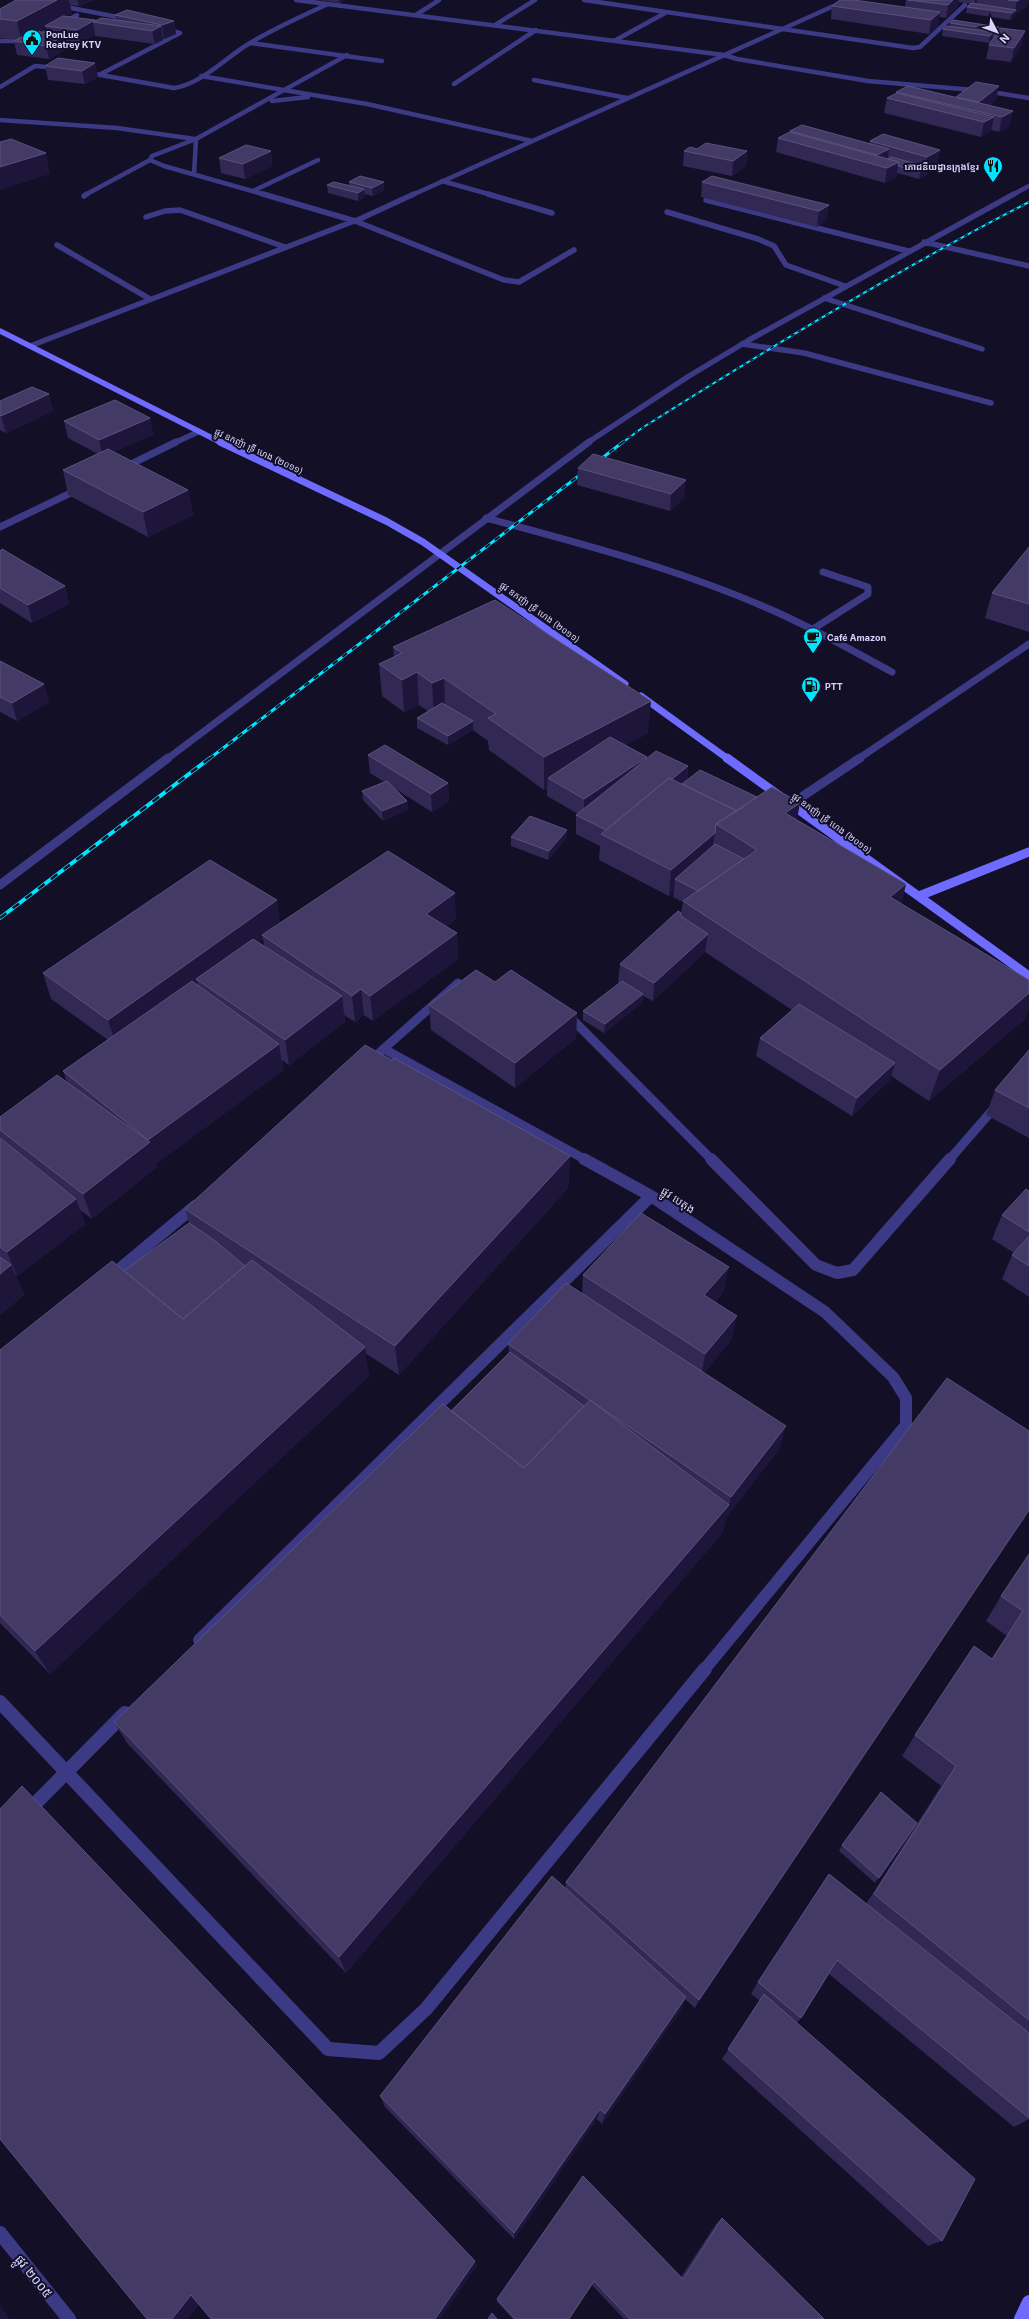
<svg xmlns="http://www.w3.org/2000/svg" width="1029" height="2319" font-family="Inter,'Noto Sans Khmer',sans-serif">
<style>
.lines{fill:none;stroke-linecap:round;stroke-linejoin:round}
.street-far5{stroke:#3d3a85;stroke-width:4.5}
.street-far4{stroke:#3d3a85;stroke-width:5.5}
.street-far3{stroke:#3d3a85;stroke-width:7}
.street-far2{stroke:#3d3a85;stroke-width:9}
.street-far1{stroke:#3d3a85;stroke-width:12}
.street{stroke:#3d3a85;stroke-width:14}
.secondary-far3{stroke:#6f6bff;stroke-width:5.5}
.secondary-far2{stroke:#6f6bff;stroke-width:7}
.secondary-far1{stroke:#6f6bff;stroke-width:9}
.secondary{stroke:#6f6bff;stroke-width:14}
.rail-far2-casing{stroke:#00e5ff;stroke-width:2}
.rail-far1-casing{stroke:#00e5ff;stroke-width:3}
.rail-casing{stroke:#00e5ff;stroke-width:4}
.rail-far2{stroke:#130f26;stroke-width:1.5;stroke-dasharray:4;stroke-linecap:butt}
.rail-far1{stroke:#130f26;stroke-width:2;stroke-dasharray:6;stroke-linecap:butt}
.rail{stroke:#130f26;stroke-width:2.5;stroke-dasharray:8;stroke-linecap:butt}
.wall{fill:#312854;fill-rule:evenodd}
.shaded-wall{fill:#1d163a}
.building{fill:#433a66;stroke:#5a527e}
.labels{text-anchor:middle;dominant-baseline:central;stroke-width:4;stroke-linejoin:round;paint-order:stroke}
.far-poi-label{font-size:9px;font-weight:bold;fill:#d9d4ff;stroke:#130f26;text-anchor:start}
.far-street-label{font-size:9px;fill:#d9d4ff;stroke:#130f26}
.street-label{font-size:11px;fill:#d9d4ff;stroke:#130f26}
.near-street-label{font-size:13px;fill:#d9d4ff;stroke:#130f26}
</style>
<rect width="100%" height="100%" fill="#130f26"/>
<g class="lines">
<path class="street-far5" d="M30,0L128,19
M296,0L724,55L737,59L868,81L985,91L1029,98
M584,0L913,48L920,47L965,5
M416,15L439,0
M495,25L535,0
M0,41H29L77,15
M614,41L665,13
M250,43L382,61
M84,72L174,88C202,84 226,57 250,43C275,28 302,16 328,4
M99,75L180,33L163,28
M201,76L367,104L532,141
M534,80L627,98
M454,84L536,30
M0,87L35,66L59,68
M272,101L308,97
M0,120L117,128L195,139
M194,174L196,139
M442,181L492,195
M253,191L318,160
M85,195L150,160
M266,195L164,166L150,160L152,156L196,139L347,55
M412,195L847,0
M1012,195L1029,186"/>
<path class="street-far4" d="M263,194L355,221L504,280L519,282L574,250
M488,194L552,213
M84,196L87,194
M706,200L908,251
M667,212L758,239L774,246L786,265L845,286
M146,217L165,211L180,210L285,247
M924,242L1029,266
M57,245L150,299
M824,298L982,349
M742,344L804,353L991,403
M30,346L362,218L414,194
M174,443L198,432
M587,443L689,376L749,340L1014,194"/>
<path class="street-far3" d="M123,468L176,442
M486,518C583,544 682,570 774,611C815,629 853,651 892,672
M0,527L79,489
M813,629L868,594V587L823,572
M167,759L589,442
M858,759L1029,644"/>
<path class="street-far2" d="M791,804L860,758
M0,885L168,758
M571,1018L712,1160
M384,1049L586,1160
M380,1052L458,983
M949,1160L996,1106"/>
<path class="street-far1" d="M584,1159L651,1196L825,1312L893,1377L906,1398V1425L704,1670
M711,1159L816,1265L837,1273L853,1270L950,1159
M111,1276L195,1206
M199,1640L651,1196"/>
<path class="street" d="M0,1702L328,2049L379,2053L426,2009L705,1669
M28,1811L125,1713
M0,2233L69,2319"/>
<path class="secondary-far3" d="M0,331L222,443"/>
<path class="secondary-far2" d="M220,442L386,521L423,542L625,684
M641,696L728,759"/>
<path class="secondary-far1" d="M727,758L1029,976
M919,896L1029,852"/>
<path class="secondary" d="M1021,2319L1029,2302"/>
<defs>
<path id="rail-far2" d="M622,443L642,428C769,348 896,271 1029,202"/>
<path id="rail-far1" d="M209,759L623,442"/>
<path id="rail" d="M0,918L210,758"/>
</defs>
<use href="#rail-far2" class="rail-far2-casing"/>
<use href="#rail-far1" class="rail-far1-casing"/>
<use href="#rail" class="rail-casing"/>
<use href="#rail-far2" class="rail-far2"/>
<use href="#rail-far1" class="rail-far1"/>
<use href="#rail" class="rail"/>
</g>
<path class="wall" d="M16,0H94L79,6L70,5L72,13L65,16L95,20V21L116,20L115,15L174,21L176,34L164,39L163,38V40L155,44L95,36V35L80,43L66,41L67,49L49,59L17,55L14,41L17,40L0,38V9ZM46,27L47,33L37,32Z
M318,0H344L340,3Z
M906,0H1028L1027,6L1015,14L1014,16L1010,20L966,13L967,7L971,4L958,2V6L946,18L939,17L938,25L929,34L831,19L832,6L905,7Z
M950,23L999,30L1025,31L1022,44L1011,62L986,59L989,45L994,37H992V39L989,43L942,36L943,29L949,26Z
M95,63L98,77L85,84L48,80L45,66Z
M896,92L956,98V97L996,100L989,106L1013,111L1009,126L999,132L991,130V131L981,137L884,113L887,98L896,94Z
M790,131L869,144L870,141L940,150L937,164L928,169L927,175L919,179L897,173L896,177L885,183L776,152L778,138L790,132Z
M697,149L747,151L746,166L732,176L683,166L684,151Z
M271,151L272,166L245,179L221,173L219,158Z
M349,182L384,190L373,196L364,194L365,197L358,201L328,193L327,185L349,186Z
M702,182L829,205L826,220L817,227L701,197Z
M49,394L53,411L6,433L0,430V401Z
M150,418L153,435L113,452L188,490L193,515L148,537L68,495L63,470L98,454L68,438L64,421Z
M578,468L684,498L670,511L577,485Z
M1029,547V632L985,618L992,593Z
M0,551L65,586L69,604L32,623L0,603Z
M393,647L648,733L626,745L647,757L646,758L688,766L687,781L797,820L906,884L901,904L1026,1018L929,1101L891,1076L890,1080L852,1116L756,1056L760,1038L792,1010L705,952L653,1001L643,996L642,1003L604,1033L583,1020V1011L619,983L618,982L620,964L681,913L683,902L673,897L674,892L669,896L599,860L600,846L576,834V815L578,814L547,796V788L544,790L489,750L488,741L473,730L448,745L417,728V718L428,711L419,705L404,712L382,696L379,664L394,657Z
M0,661L44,684L49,702L17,721L0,712Z
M368,755L448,783L449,801L432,812L394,788L407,801L408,810L383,821L363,800L362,791L384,782L370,773Z
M567,830L566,839L548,860L511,846V837Z
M456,919L446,926L457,933L458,959L373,1021L364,1015L355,1022L344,1015L345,1022L289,1065L282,1060L283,1070L156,1164L157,1167L92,1219L80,1210L85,1224L17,1276L15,1274L24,1295L0,1315V1130L67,1082L63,1071L108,1040L51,999L43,973L280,923ZM263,939L264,946L259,942Z
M495,982L577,1013L576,1038L515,1088L431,1030L429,1005Z
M1029,1050V1138L986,1115L995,1090Z
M570,1156L568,1188L399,1375L365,1353L369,1376L50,1674L0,1623V1350L124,1271L189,1223L185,1209Z
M1029,1191V1297L1002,1279L1012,1255L1014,1253L992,1239L1002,1215Z
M583,1275L724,1291L715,1302L732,1339L704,1373L780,1448L726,1518L723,1532L346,1973L127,1743L114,1722L451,1411L509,1353L508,1344L582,1293Z
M1029,1431L695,2008L685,1999L680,2011L602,2124L597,2119L514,2239L385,2107L380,2096L565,1888L566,1882Z
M1029,1554V2119L1014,2127L829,1974L801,2018L797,2023L942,2241L928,2246L722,2059L760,2001L751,1994L758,1982L866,1904L941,1786L902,1756L915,1735L992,1659L1007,1636L986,1621L1001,1596Z
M917,1823L875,1883L839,1851L842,1845Z
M583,2176L681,2277L716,2224L722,2218L824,2319H624L592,2285L569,2319H513L497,2302V2299Z"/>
<path class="shaded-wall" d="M57,0H69L72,13L48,26H45L46,27L21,40L17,21Z
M77,0H94L79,6Z
M339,0H344L340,3Z
M953,0H959L958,6L946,18L948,5Z
M975,0H977V2L974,5Z
M1019,0H1028L1027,6L1015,14L1014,16L1010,20L1012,13L1015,10L1017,1Z
M940,12L938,25L929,34L931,20Z
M95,20L96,23L93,22L95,35L80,43L77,30Z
M174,21L176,34L164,39L162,25Z
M161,26L163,40L155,44L152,31Z
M999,27L998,34L995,37L996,30Z
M1025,31L1022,44L1011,62L1014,48Z
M993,32L992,39L989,43L990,36Z
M65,35L67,49L49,59L46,46Z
M95,63L98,77L85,84L82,71Z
M999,86L996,100L981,112L977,111L979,102Z
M1013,111L1009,126L999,132L1002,117Z
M994,117L991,131L981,137L984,122Z
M889,149L887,163L876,165L877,155Z
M940,150L937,164L928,169L927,175L919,179L920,172L924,170L927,157Z
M271,151L272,166L245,179L243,164Z
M747,151L746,166L732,176L733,161Z
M46,153L50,174L0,190V167Z
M899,162L896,177L885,183L887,168Z
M384,182V190L373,196L372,188Z
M364,189L365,197L358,201V193Z
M829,205L826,220L817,227L819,211Z
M49,394L53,411L6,433L1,416Z
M150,418L153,435L103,457L99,440Z
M686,480L684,498L670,511L671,494Z
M188,490L193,515L148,537L143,512Z
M65,586L69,604L32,623L28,605Z
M417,672L419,705L404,712L402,680Z
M444,678L445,710L434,716L432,683Z
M44,684L49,702L17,721L12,703Z
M651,701L648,733L556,783L548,778L547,788L544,790V757Z
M473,721V730L448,745V736Z
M647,757L645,775L584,818V799Z
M688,766L686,784L609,832Z
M448,783L449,801L432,812L431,794Z
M407,801L408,810L383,821L382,811Z
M800,803L794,836L785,813Z
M567,830L566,839L548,860L549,851Z
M715,833L711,857L675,879L674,892L669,896L671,870Z
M906,884L898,916L890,897Z
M455,893L456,919L428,940L426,914Z
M277,900L281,926L262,935L263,939L202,983L196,979L198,986L116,1045L108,1020Z
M457,933L458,959L373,1021L370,996Z
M708,934L705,952L653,1001L654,983Z
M361,989L364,1015L355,1022L352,996Z
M1029,993V1008L1026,1018L929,1101L940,1070Z
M643,994L642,1003L604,1033L605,1024Z
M342,996L345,1022L289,1065L285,1040Z
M577,1013L576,1038L515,1088V1063Z
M279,1044L283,1070L156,1164L157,1167L92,1219L83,1194L149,1142L148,1140Z
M895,1063L890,1080L852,1116L857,1098Z
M570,1156L568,1188L399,1375L395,1346Z
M76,1199L85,1224L17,1276L7,1252Z
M11,1265L24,1295L0,1315V1274Z
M729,1267L724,1291L700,1319L704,1295Z
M737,1316L732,1339L701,1378L705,1354Z
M365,1347L369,1376L50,1674L35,1651Z
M786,1426L780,1448L726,1518L723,1532L346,1973L339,1957L729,1505L731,1497Z
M1029,1510V1512L695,2008L699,2000Z
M686,1997L680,2011L602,2124L605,2114Z
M600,2109L597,2119L514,2239V2233Z
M475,2261L477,2266L440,2319H435Z
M191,2295L204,2298L188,2319H172Z
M0,2306L10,2319H0Z"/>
<path class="building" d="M16,0H57L17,21L0,19V9Z
M840,0H854L940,12L931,20L832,6Z
M908,0H953L948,5Z
M1008,0H1019L1017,1Z
M971,3L1016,10L1012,13L967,7Z
M127,10L174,21L162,25L115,15Z
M63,16L95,20L77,30L45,26Z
M101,18L161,26L152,31L93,22Z
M953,20L999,27L996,30L950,23Z
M947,26L993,32L990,36L943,29Z
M1000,28L1025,31L1014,48L989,45Z
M33,31L65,35L46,46L14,41Z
M58,58L95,63L82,71L45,66Z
M976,82L999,86L979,102L956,97Z
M908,86L1013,111L1002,117L896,92Z
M897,93L994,117L984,122L887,98Z
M802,125L889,149L877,155L790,131Z
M790,132L899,162L887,168L778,138Z
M883,134L940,150L927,157L870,141Z
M11,139L46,153L0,167V142Z
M706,143L747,151L733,161L684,151L690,147L697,149Z
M246,145L271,151L243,164L219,158Z
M891,157L928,167L920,172L898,166L899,162L888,159Z
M360,176L384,182L372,188L349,182Z
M712,176L829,205L819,211L702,182Z
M334,182L364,189L358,193L327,185Z
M32,387L49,394L1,416L0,415V401Z
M115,400L150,418L99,440L64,421Z
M108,449L188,490L143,512L63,470Z
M593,454L686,480L671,494L578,468Z
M1029,547V604L992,593Z
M2,549L65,586L28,605L0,588V551Z
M495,600L651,701L544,757L488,718L496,714L444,678L432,683L417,672L402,680L379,664L402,653L393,647Z
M0,661L44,684L12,703L0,697Z
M442,703L473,721L448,736L417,718Z
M610,737L647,757L584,799L548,778Z
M385,745L448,783L431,794L368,755Z
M656,751L688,766L672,779L669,778L606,830L576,815Z
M700,770L757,797L737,811L682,784Z
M669,778L737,811L716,824L715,833L671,870L601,834Z
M387,781L407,801L382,811L362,791Z
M772,787L800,803L785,813L906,884L890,897L1029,980V993L940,1070L683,901L757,850L716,824Z
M530,816L567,830L549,851L511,837Z
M715,844L744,859L698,891L675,879Z
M388,851L455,893L426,914L457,933L370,996L361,989L352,996L262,935Z
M210,860L277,900L108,1020L43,973Z
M678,911L681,913V916L708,934L654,983L620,964Z
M253,939L342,996L285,1040L196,979Z
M476,970L495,982L511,970L577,1013L515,1063L429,1005Z
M192,981L279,1044L148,1140L63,1071Z
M622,981L643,994L605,1024L583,1011Z
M799,1004L895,1063L857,1098L760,1038Z
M365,1045L392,1060L394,1058L570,1156L395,1346L185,1209Z
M1029,1050V1108L995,1090Z
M57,1075L150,1142L83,1194L0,1130V1117Z
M0,1138L76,1199L7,1252L0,1247Z
M1026,1189L1029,1191V1232L1002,1215Z
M641,1213L729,1267L704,1295L737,1316L705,1354L583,1275Z
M189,1223L214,1240L245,1266L183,1319L124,1271Z
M1029,1236V1266L1012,1255Z
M0,1257L11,1265L0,1274Z
M252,1260L365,1347L35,1651L0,1615V1350L112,1261L183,1319Z
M566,1283L786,1426L731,1497L508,1344Z
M510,1352L584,1406L524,1468L451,1411Z
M947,1378L1029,1431V1510L699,2000L566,1882Z
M590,1400L729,1505L339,1957L114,1722L443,1404L524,1468Z
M1029,1554V2020L874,1894L956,1766L915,1735L974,1646L992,1659L1023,1611L1001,1596Z
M22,1786L475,2261L435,2319H211L191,2295L172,2319H147L0,2139V1809Z
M881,1792L917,1823L879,1878L842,1845Z
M829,1874L1029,2033V2118L837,1960L801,2018L758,1982Z
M552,1876L686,1997L605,2114L600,2109L514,2233L380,2096Z
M764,1994L975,2179L942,2241L728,2049Z
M583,2176L683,2279L722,2218L824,2319H630L594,2281L569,2319H515L497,2299Z
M492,2313L497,2319H488Z"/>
<defs>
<symbol id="civic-pin" viewBox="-11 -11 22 30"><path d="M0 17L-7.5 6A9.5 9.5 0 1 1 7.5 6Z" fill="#00e5ff" stroke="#130f26"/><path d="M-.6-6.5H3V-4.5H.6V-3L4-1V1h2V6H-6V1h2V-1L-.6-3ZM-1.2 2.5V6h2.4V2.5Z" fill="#111"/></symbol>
<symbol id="restaurant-pin" viewBox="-11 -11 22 30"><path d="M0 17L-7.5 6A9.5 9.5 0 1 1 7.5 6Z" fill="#00e5ff" stroke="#130f26"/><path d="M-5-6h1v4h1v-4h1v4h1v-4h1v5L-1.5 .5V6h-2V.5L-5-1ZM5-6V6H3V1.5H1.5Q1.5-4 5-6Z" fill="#111"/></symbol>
<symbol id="cafe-pin" viewBox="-11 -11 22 30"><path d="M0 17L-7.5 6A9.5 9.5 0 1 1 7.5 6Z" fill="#00e5ff" stroke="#130f26"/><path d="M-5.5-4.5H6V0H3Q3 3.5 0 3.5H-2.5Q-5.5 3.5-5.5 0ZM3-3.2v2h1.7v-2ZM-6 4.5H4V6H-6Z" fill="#111"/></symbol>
<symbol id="fuel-pin" viewBox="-11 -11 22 30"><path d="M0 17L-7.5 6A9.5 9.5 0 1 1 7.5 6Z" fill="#00e5ff" stroke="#130f26"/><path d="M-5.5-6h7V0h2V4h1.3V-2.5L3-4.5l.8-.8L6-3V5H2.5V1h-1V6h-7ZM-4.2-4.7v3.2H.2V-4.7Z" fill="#111"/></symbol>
</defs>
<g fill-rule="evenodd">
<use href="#civic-pin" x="21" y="28" width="22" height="30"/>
<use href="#restaurant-pin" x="982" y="155" width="22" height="30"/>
<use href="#cafe-pin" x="802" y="626" width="22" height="30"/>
<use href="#fuel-pin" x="800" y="675" width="22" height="30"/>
</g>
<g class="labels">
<g class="far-poi-label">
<text x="46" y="34">PonLue<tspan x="46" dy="10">Reatrey KTV</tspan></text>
<text x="979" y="166" text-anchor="end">ភោជនីយដ្ធានក្រុងខ្មែរ</text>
<text x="827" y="637">Café Amazon</text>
<text x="825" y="686">PTT</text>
</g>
<g class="far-street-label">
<text transform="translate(259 451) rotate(25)">ផ្លូវ ឧកញ៉ា ទ្រី ហេង (២០១១)</text>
<text transform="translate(540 612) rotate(36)">ផ្លូវ ឧកញ៉ា ទ្រី ហេង (២០១១)</text>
<text transform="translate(832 823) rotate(36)">ផ្លូវ ឧកញ៉ា ទ្រី ហេង (២០១១)</text>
</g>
<g class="street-label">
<text transform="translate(678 1200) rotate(34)">ផ្លូវ បេតុង</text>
</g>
<g class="near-street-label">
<text transform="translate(34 2276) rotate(51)">ផ្លូវ ២០០៥</text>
</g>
</g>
<g transform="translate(997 32) rotate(131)" stroke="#130f26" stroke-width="3" paint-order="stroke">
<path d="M0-3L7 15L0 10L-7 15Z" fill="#d9d4ff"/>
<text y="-6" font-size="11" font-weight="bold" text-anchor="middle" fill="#d9d4ff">N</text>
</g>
</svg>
